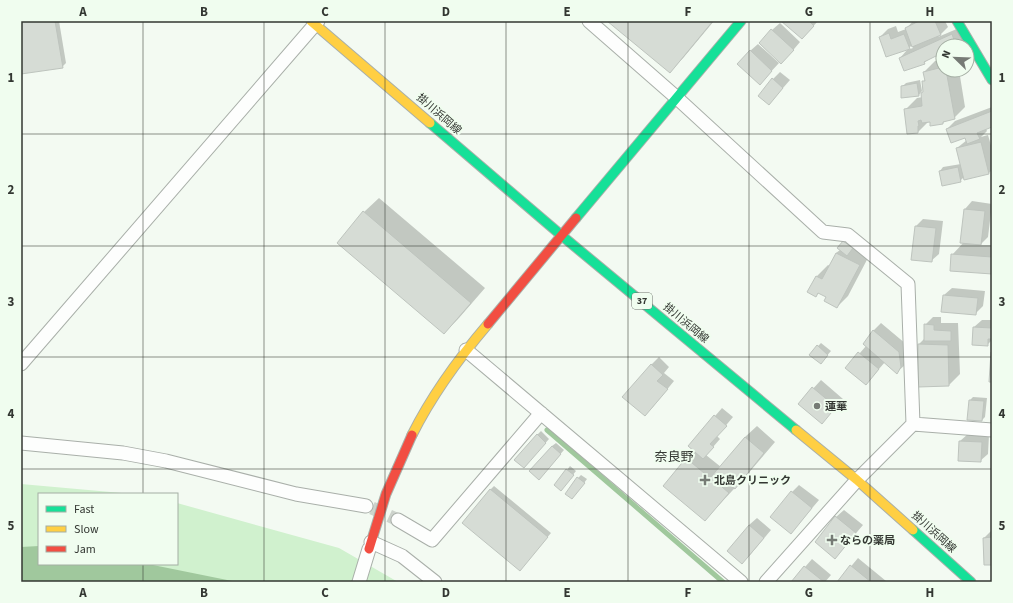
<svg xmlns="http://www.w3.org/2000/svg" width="1013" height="603" font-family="'Source Sans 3','Noto Sans JP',sans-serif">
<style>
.green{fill:#d0f1ce}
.water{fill:#a0c89d}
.shadow{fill:#0003}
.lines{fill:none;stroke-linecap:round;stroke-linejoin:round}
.stream{stroke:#a0c89d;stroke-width:5}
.building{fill:#d6dcd5;stroke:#bec4be}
.street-tunnel{stroke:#cdd3cc;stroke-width:13;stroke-dasharray:13 6;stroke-linecap:butt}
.street-casing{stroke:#a9afa9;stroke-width:15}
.fast-casing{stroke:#a9afa9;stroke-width:11}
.slow-casing{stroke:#a9afa9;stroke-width:11}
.jam-casing{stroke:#a9afa9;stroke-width:11}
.street{stroke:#fdfefd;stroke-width:13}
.fast{stroke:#16e098;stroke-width:9}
.slow{stroke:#ffcf43;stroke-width:9}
.jam{stroke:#f24e42;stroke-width:9}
.grid{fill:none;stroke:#333732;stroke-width:1;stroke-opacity:0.55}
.poi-dot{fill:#767b75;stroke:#f0fdef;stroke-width:1.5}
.labels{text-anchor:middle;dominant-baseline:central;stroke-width:4;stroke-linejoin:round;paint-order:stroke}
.shield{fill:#f0fdef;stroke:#6c726b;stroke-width:1}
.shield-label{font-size:10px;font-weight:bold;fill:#333732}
.street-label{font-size:11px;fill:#333732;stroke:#f0fdef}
.poi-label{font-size:11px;font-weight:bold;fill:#333732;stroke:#f0fdef;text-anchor:start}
.quarter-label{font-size:13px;fill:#333732;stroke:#f0fdef}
.neatline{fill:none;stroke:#333732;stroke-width:1.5}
.grid-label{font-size:13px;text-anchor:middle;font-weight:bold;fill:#333732}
</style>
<rect width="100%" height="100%" fill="#f3faf2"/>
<path class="green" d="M21,484L133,494H39V564H177V503L339,548L398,582H21Z"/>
<path class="water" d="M39,546V564H148L237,582H21V547Z"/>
<path class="shadow" d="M21,21H59L66,63L62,67L21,73Z
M609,21H714L684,57L670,72Z
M783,21H818L809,31Z
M913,21H945L948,27L938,37L959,28L966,46H943V70H959L965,107L954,118L946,120L943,123L930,120L918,132L906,109L917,98L923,97L924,91L923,82L926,79L924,72L935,61L940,60L936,55L930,58L924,63L900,58L907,50L913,48L912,45L909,48L880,37L888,29L896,26L898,32L906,29Z
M780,23L800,42L789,55L772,30Z
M758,44L779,63L767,76L750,51Z
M780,72L790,80L769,104L773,79Z
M920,80L922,91L919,95L902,87L906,83Z
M992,107V126L986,129L987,131L981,137L988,135L992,149V170L989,173L964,177L960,181L940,171L943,167L961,164L957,148L967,140L965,137L947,129L955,121Z
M379,198L485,288L459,318L444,333L364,212Z
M972,201L992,204L988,237L980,245H992V273L952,255L964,242H961L965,209Z
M923,219L943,221L939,254L931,261L916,226Z
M848,238L870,254L848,296L837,307L827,297L819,292L816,296L817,276L828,265L830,266L836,253L840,250L838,248Z
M952,288L985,291L983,306L975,314L944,295Z
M933,317H941V323H958L960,374L949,385L919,344L925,338V325Z
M982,320H992V340L987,345L974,327Z
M881,323L906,344L905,365L897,372L885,362L873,376L847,368L866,346L864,344L874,330Z
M821,343L831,351L824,359L818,346Z
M659,357L669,367L664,373L674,381L652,408L651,365Z
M821,380L843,399L829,415L799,404Z
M973,397L987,398L985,417L982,420L970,400Z
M722,408L733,417L717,436L720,439L706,455L721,467L745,437L757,426L775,442L746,476L705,520L665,486L695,451L689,446Z
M541,431L549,439L527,464L537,435Z
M968,434L989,435L988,454L980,461L960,441Z
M556,443L564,450L542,475L552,446Z
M570,466L576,471L564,486L567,470Z
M581,475L587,479L575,495L578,478Z
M799,485L819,500L791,533L792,492Z
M494,486L551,533L523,566L490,490Z
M844,510L863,525L835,558L836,517Z
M757,518L771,530L750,555L749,525Z
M992,530V564L984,538Z
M858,558L886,581L885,582H838Z
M812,559L831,575L825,582H792Z"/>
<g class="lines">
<path class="stream" d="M547,430L723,582"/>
</g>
<path class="building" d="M21,21H55L63,68L21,74Z
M607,21H713L670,73Z
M781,21H809L814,26L802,39Z
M919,21H935L941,35L912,47L905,28Z
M771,29L794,50L781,64L759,43Z
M889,33L891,39L904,34L910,49L886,57L879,37Z
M952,34L956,46H943V64H942L936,56L924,62L925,64L904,71L899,58Z
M750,50L772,71L760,85L737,64Z
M943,67V70H946L955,119L943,122V124L930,126V122L922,123L921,120L918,121L919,126H918V133L907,134L904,109L922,106L921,93L923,92L922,81H925L923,72Z
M772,78L783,88L769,105L758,96Z
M917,83L919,96L901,98V86Z
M992,111V127L977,133L980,139L967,144L965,138L951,143L946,129Z
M981,142L989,174L964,180L956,148Z
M958,167L961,182L942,186L939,171Z
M964,209L985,211L981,245L960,243Z
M363,211L471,303L444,334L337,243Z
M915,226L936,228L932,262L911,260Z
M843,241L853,248L847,256L837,248Z
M836,253L860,265L837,308L824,301L826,297L818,293L816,297L807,292L816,276L822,279Z
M951,254L992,257V274L950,271Z
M943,295L978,298L976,315L941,312Z
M924,324L934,325V330L951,331V341H924Z
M973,327L992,328V339H988V346L972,345Z
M873,330L899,352L901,367L897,374L863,344Z
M918,344L948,345L949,386L918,387Z
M817,345L828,355L821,364L809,355Z
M858,352L879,369L866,385L845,368Z
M991,352H992V382H989Z
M651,364L663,375L657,381L668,389L645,416L622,397Z
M812,387L836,407L822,424L798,404Z
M969,400L984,401L982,421L967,420Z
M714,415L727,426L710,444L714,447L703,459L688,446Z
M537,434L546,443L524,468L514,460Z
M745,437L764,453L735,489L726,482L722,487L729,493L705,521L663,486L686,458L710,478Z
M959,441L982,442L981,462L958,461Z
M552,446L561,454L539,480L529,471Z
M566,469L574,475L561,491L554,485Z
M577,477L585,483L572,499L565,494Z
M490,489L548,537L520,571L462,523Z
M791,491L812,508L791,534L770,517Z
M835,516L856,533L835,559L815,542Z
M749,525L764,538L742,564L727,551Z
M992,537V565H984L983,538Z
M850,565L871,582H837Z
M804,566L824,582H791Z"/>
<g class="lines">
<path class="street-tunnel" d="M372,508L398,520"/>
<defs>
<path id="street" d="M589,21L677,98L823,232L848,235L908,284L913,424
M466,350L741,582
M21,364L318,21
M21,443L123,453L166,461L296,494L366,506
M398,520L432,540L541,413
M371,542L402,556L435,582
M359,582L369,549
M766,582L857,480L913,424L992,430"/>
<path id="fast" d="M957,21L992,80
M430,123L561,235L796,430
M576,218L741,21
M913,530L971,582"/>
<path id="slow" d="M311,21L430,123
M796,430L857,480L913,530
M412,435C432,395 459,358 488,324"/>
<path id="jam" d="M488,324L576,218
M369,549L386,494L412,435"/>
</defs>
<use href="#street" class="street-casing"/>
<use href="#fast" class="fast-casing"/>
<use href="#slow" class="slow-casing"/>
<use href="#jam" class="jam-casing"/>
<use href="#street" class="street"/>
<use href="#fast" class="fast"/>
<use href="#slow" class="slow"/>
<use href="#jam" class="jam"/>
</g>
<path class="grid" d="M143,21V494M264,21V582M385,21V582M506,21V582M628,21V582M749,21V582M870,21V582M21,134H992M21,246H992M21,357H992M21,469H992M143,564V582"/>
<g class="poi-dot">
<circle cx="817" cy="406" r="4"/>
<path d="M703 474h4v4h4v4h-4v4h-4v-4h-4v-4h4z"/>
<path d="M830 534h4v4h4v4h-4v4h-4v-4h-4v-4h4z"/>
</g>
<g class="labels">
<rect class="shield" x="632" y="293" width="20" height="16" rx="3"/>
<g class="shield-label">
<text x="642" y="301">37</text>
</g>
<g class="street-label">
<text transform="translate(439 114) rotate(41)">掛川浜岡線</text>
<text transform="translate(686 323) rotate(40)">掛川浜岡線</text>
<text transform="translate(934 532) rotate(42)">掛川浜岡線</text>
</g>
<g class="poi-label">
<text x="825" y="406">蓮華</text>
<text x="714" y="480">北島クリニック</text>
<text x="840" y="540">ならの薬局</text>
</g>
<g class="quarter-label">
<text x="674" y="457">奈良野</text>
</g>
</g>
<rect width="1013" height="603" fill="none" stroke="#f0fdef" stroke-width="44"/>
<rect x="38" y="493" width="140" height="72" fill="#f0fdef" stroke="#a4aea3"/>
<rect x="46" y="506" width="20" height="6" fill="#16e098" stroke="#a4aea3"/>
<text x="74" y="513" font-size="12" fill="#333732">Fast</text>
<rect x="46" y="526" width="20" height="6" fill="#ffcf43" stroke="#a4aea3"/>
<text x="74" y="533" font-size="12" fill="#333732">Slow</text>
<rect x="46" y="546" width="20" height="6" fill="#f24e42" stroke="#a4aea3"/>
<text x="74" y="553" font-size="12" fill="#333732">Jam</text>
<g transform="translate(955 58) rotate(293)"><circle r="19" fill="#f0fdef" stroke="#a4aea3"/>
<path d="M0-3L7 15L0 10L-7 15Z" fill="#767b75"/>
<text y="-6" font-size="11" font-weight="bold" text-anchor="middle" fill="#333732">N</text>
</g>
<rect x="22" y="22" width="969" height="559" class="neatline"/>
<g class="grid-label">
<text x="83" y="16">A</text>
<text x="204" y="16">B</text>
<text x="325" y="16">C</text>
<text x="446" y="16">D</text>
<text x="567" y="16">E</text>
<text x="688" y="16">F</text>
<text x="809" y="16">G</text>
<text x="930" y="16">H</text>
<text x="11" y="82">1</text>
<text x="1002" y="82">1</text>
<text x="11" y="194">2</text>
<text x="1002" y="194">2</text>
<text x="11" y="306">3</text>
<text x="1002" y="306">3</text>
<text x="11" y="418">4</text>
<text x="1002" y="418">4</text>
<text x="11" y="530">5</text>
<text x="1002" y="530">5</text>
<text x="83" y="597">A</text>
<text x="204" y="597">B</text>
<text x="325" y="597">C</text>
<text x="446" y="597">D</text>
<text x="567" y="597">E</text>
<text x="688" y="597">F</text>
<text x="809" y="597">G</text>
<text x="930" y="597">H</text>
</g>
</svg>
